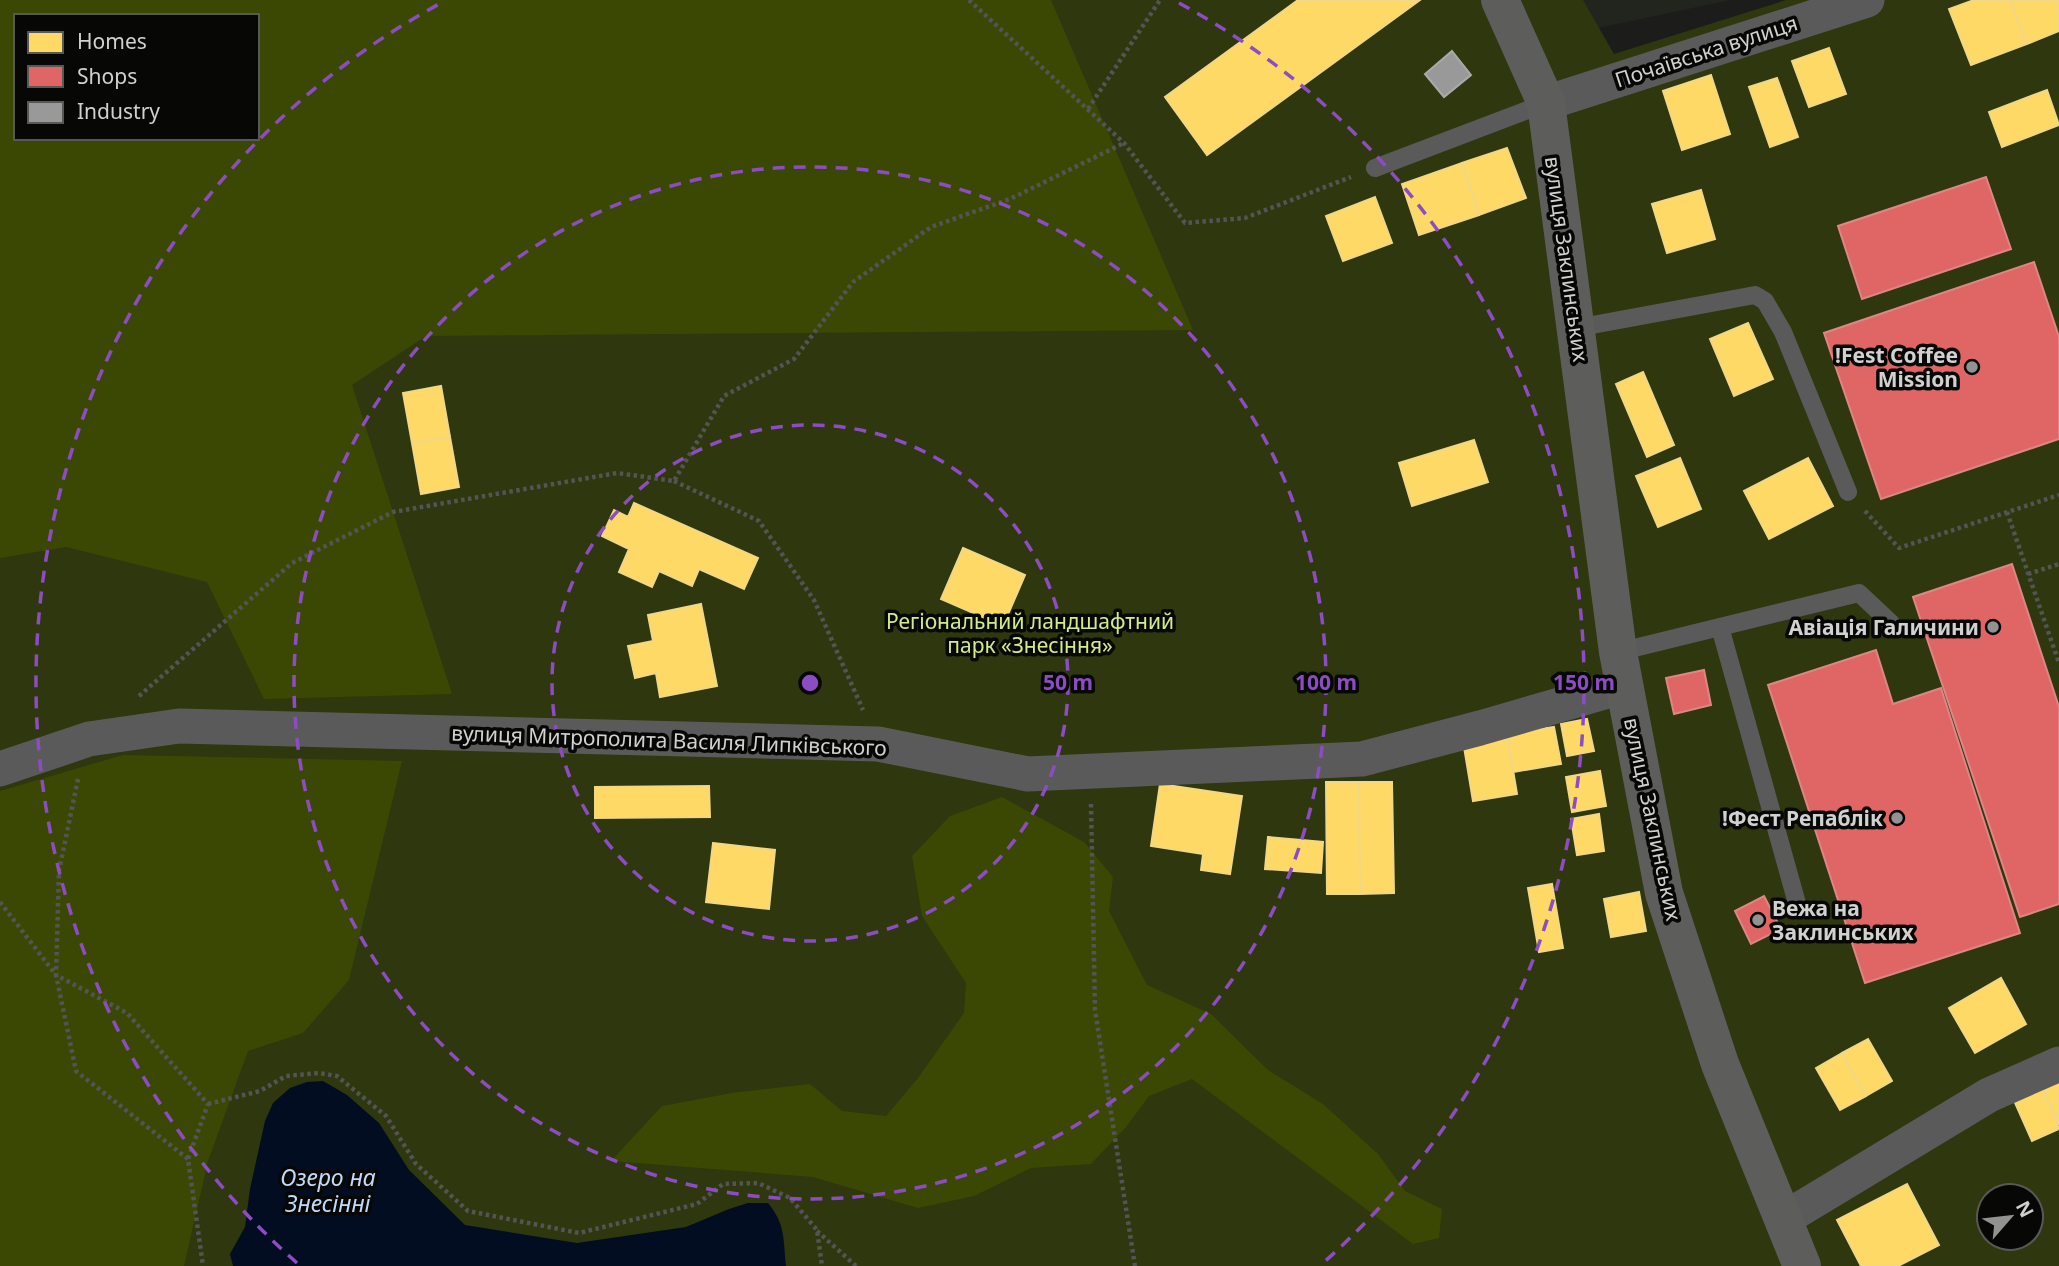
<svg xmlns="http://www.w3.org/2000/svg" width="2059" height="1266" font-family="'Noto Sans',sans-serif">
<style>
.built{fill:#22251d}
.green{fill:#2e370d;fill-rule:evenodd}
.forest{fill:#3b4804;fill-rule:evenodd}
.water{fill:#030d22}
.homes{fill:#ffd966;stroke:#f1d786;stroke-width:2}
.shops{fill:#e06666;stroke:#dc8686;stroke-width:2}
.industry{fill:#999;stroke:#aaa;stroke-width:2}
.lines{fill:none;stroke-linecap:round;stroke-linejoin:round}
.path{stroke:#545454;stroke-width:4.5;stroke-dasharray:3.5 3.5;stroke-linecap:butt}
.lane{stroke:#5a5a5a;stroke-width:18}
.street{stroke:#5a5a5a;stroke-width:35}
.secondary{stroke:#5d5d5c;stroke-width:38}
.ring{fill:none;stroke:#8c4dc2;stroke-width:3.5;stroke-dasharray:12 9}
.poi-dot{fill:#929291;stroke:#070706;stroke-width:2.5}
.labels{text-anchor:middle;dominant-baseline:central;stroke-width:7;stroke-linejoin:round;paint-order:stroke}
.street-label{font-size:21px;fill:#d1d2d0;stroke:#070706}
.poi-label{font-size:21px;font-weight:bold;fill:#d1d2d0;stroke:#070706;text-anchor:end}
.park-label{font-size:21px;fill:#d2ec89;stroke:#070706}
.water-label{font-size:23px;font-style:italic;fill:#c0dbf9;stroke:#070706}
.centre{fill:#8c4dc2;stroke:#070706;stroke-width:3.5}
.ring-label{font-size:21px;text-anchor:middle;font-weight:bold;fill:#8c4dc2;stroke:#070706;stroke-width:7;stroke-linejoin:round;paint-order:stroke}
</style>
<rect width="100%" height="100%" fill="#1c1c1b"/>
<path class="built" d="M1579,0H1730L1594,29Z"/>
<path class="green" d="M0,0H1583L1614,54L1786,0H2059V1266H0ZM16,16H257V138H16ZM1989,1196H2031V1238H1989Z"/>
<path class="forest" d="M0,0H1051L1193,330L426,336L352,385L452,694L264,699L207,582L66,547L0,558ZM16,16H257V138H16Z
M123,755L402,761L349,980L303,1033L248,1051L208,1161L184,1266H0V791Z
M1002,797L1084,842L1113,877L1109,911L1147,985L1211,1014L1268,1070L1323,1104L1378,1154L1405,1191L1442,1209L1439,1238L1413,1244L1192,1079L1149,1096L1126,1127L1091,1164L1031,1168L974,1196L918,1208L813,1177L611,1161L662,1106L732,1093L810,1084L842,1111L886,1116L918,1078L964,1013L966,983L922,916L912,856L950,816Z"/>
<path class="water" d="M323,1081L347,1095L379,1123L409,1170L465,1225L577,1243L686,1227L729,1209L748,1203H768C786,1225 783,1239 786,1266H233L230,1254L245,1227L250,1189L265,1121L273,1103L290,1088L307,1082Z"/>
<path class="homes" d="M1298,0H1420L1207,155L1165,97Z
M1974,0H2010L2027,44L1971,65L1949,9Z
M2010,0H2059V31L2027,44Z
M1829,48L1846,94L1809,107L1792,61Z
M1711,75L1730,134L1682,150L1663,91Z
M1777,78L1798,137L1770,147L1749,87Z
M2047,90L2059,125L2002,147L1989,112Z
M1507,148L1526,198L1479,215L1462,163Z
M1462,163L1479,215L1419,235L1402,184Z
M1701,190L1715,239L1667,253L1652,204Z
M1375,197L1392,243L1343,261L1326,216Z
M1748,323L1773,379L1734,396L1710,339Z
M1643,372L1674,445L1647,457L1616,384Z
M441,386L450,437L412,443L403,393Z
M450,437L459,487L421,494L412,443Z
M1474,440L1488,482L1412,506L1399,463Z
M1680,458L1701,509L1658,527L1636,476Z
M1808,458L1833,506L1769,539L1744,491Z
M634,503L758,558L744,589L699,569L692,586L659,571L652,587L619,572L629,549L602,536L614,510L628,517Z
M963,548L1025,575L1003,626L941,599Z
M701,604L717,686L660,697L656,673L635,678L628,646L653,641L648,615Z
M1587,719L1594,751L1567,756L1561,724Z
M1554,727L1561,764L1513,772L1507,734Z
M1507,734L1517,794L1473,801L1463,741Z
M1600,771L1606,806L1572,812L1566,777Z
M1326,782H1359L1360,894H1327Z
M1359,782H1392L1394,893L1360,894Z
M1160,784L1242,796L1230,874L1201,870L1203,854L1151,846Z
M709,786L710,817L595,818V787Z
M1599,814L1604,851L1577,855L1571,819Z
M1268,837L1323,842L1321,873L1265,869Z
M713,843L775,850L769,909L706,902Z
M1552,884L1563,948L1539,952L1528,888Z
M1639,892L1646,931L1611,937L1604,899Z
M2001,978L2026,1024L1975,1053L1949,1008Z
M1868,1039L1892,1081L1866,1096L1842,1053Z
M1842,1053L1866,1096L1840,1110L1816,1068Z
M2059,1076V1125L2041,1084Z
M2041,1084L2059,1129L2032,1141L2012,1096Z
M1907,1184L1939,1245L1898,1266H1861L1837,1220Z"/>
<path class="shops" d="M1986,177L2011,249L1862,299L1838,226Z
M2034,262L2059,337V439L1881,499L1824,333Z
M2012,564L2059,707V904L2020,917L1913,597Z
M1876,650L1893,704L1941,688L2020,933L1865,983L1768,685Z
M1704,670L1711,705L1674,714L1666,678Z
M1764,896L1781,929L1751,944L1735,911Z"/>
<path class="industry" d="M1452,51L1471,75L1444,97L1425,74Z"/>
<g class="lines">
<path class="path" d="M969,0L1124,143L1185,223L1245,218L1351,177
M1088,109L1160,0
M674,481L759,521L814,600L863,710
M1865,511L1899,548L2059,495
M2007,512L2059,663
M2028,574L2059,564
M139,696L292,563L393,512L617,473L674,481L724,396L794,359L853,282L931,227L1010,199L1124,143
M78,779L59,871L56,975L127,1013L208,1104L188,1159L203,1266
M1091,804L1095,1010L1135,1266
M0,902L56,975L76,1071L188,1159
M208,1104L260,1091L286,1076L319,1073L337,1076L386,1116L416,1164L468,1211L579,1233L697,1204L723,1184L758,1183L790,1198L817,1230L822,1266
M817,1231L856,1266"/>
<path class="lane" d="M1375,168L1546,103
M1576,328L1755,295L1765,301L1783,332L1848,492
M1720,627L1798,907
M1618,652L1859,593L1891,623"/>
<path class="street" d="M1546,103L1867,0
M0,769L89,739L179,726L878,744L1028,774L1362,759L1480,728L1625,686
M1782,1220L1989,1095L2059,1064"/>
<path class="secondary" d="M1500,0L1546,103L1618,652L1664,893L1720,1064L1802,1266"/>
</g>
<g class="ring">
<circle cx="810" cy="683" r="258"/>
<circle cx="810" cy="683" r="516"/>
<path d="M297 1263A774 774 0 0 1 441 3M1179 3A774 774 0 0 1 1323 1263"/>
</g>
<g class="poi-dot">
<circle cx="1972" cy="367" r="7"/>
<circle cx="1993" cy="627" r="7"/>
<circle cx="1897" cy="818" r="7"/>
<circle cx="1758" cy="920" r="7"/>
</g>
<g class="labels">
<g class="street-label">
<text transform="translate(1706 51) rotate(-18)">Почаївська вулиця</text>
<text transform="translate(1567 259) rotate(82)">вулиця Заклинських</text>
<text transform="translate(669 740) rotate(2)">вулиця Митрополита Василя Липківського</text>
<text transform="translate(1653 819) rotate(78)">вулиця Заклинських</text>
</g>
<g class="poi-label">
<text x="1958" y="355">!Fest Coffee<tspan x="1958" dy="24">Mission</tspan></text>
<text x="1979" y="627">Авіація Галичини</text>
<text x="1883" y="818">!Фест Репаблік</text>
<text x="1772" y="908" text-anchor="start">Вежа на<tspan x="1772" dy="24">Заклинських</tspan></text>
</g>
<g class="park-label">
<text x="1030" y="621">Регіональний ландшафтний<tspan x="1030" dy="24">парк «Знесіння»</tspan></text>
</g>
<g class="water-label">
<text x="328" y="1177">Озеро на<tspan x="328" dy="26">Знесінні</tspan></text>
</g>
</g>
<circle cx="810" cy="683" r="10" class="centre"/>
<g class="ring-label">
<text x="1068" y="690">50 m</text>
<text x="1326" y="690">100 m</text>
<text x="1584" y="690">150 m</text>
</g>
<rect x="14" y="14" width="245" height="126" fill="#070706" stroke="#585857" stroke-width="2"/>
<rect x="28" y="32" width="35" height="21" fill="#ffd966" stroke="#585857" stroke-width="2"/>
<text x="77" y="49" font-size="21" fill="#d1d2d0">Homes</text>
<rect x="28" y="66" width="35" height="21" fill="#e06666" stroke="#585857" stroke-width="2"/>
<text x="77" y="84" font-size="21" fill="#d1d2d0">Shops</text>
<rect x="28" y="102" width="35" height="21" fill="#999999" stroke="#585857" stroke-width="2"/>
<text x="77" y="119" font-size="21" fill="#d1d2d0">Industry</text>
<g transform="translate(2010 1217) rotate(62)"><circle r="33" fill="#070706" stroke="#585857" stroke-width="2"/>
<path d="M0-5L12 26L0 18L-12 26Z" fill="#929291"/>
<text y="-10" font-size="19" font-weight="bold" text-anchor="middle" fill="#d1d2d0">N</text>
</g>
</svg>
